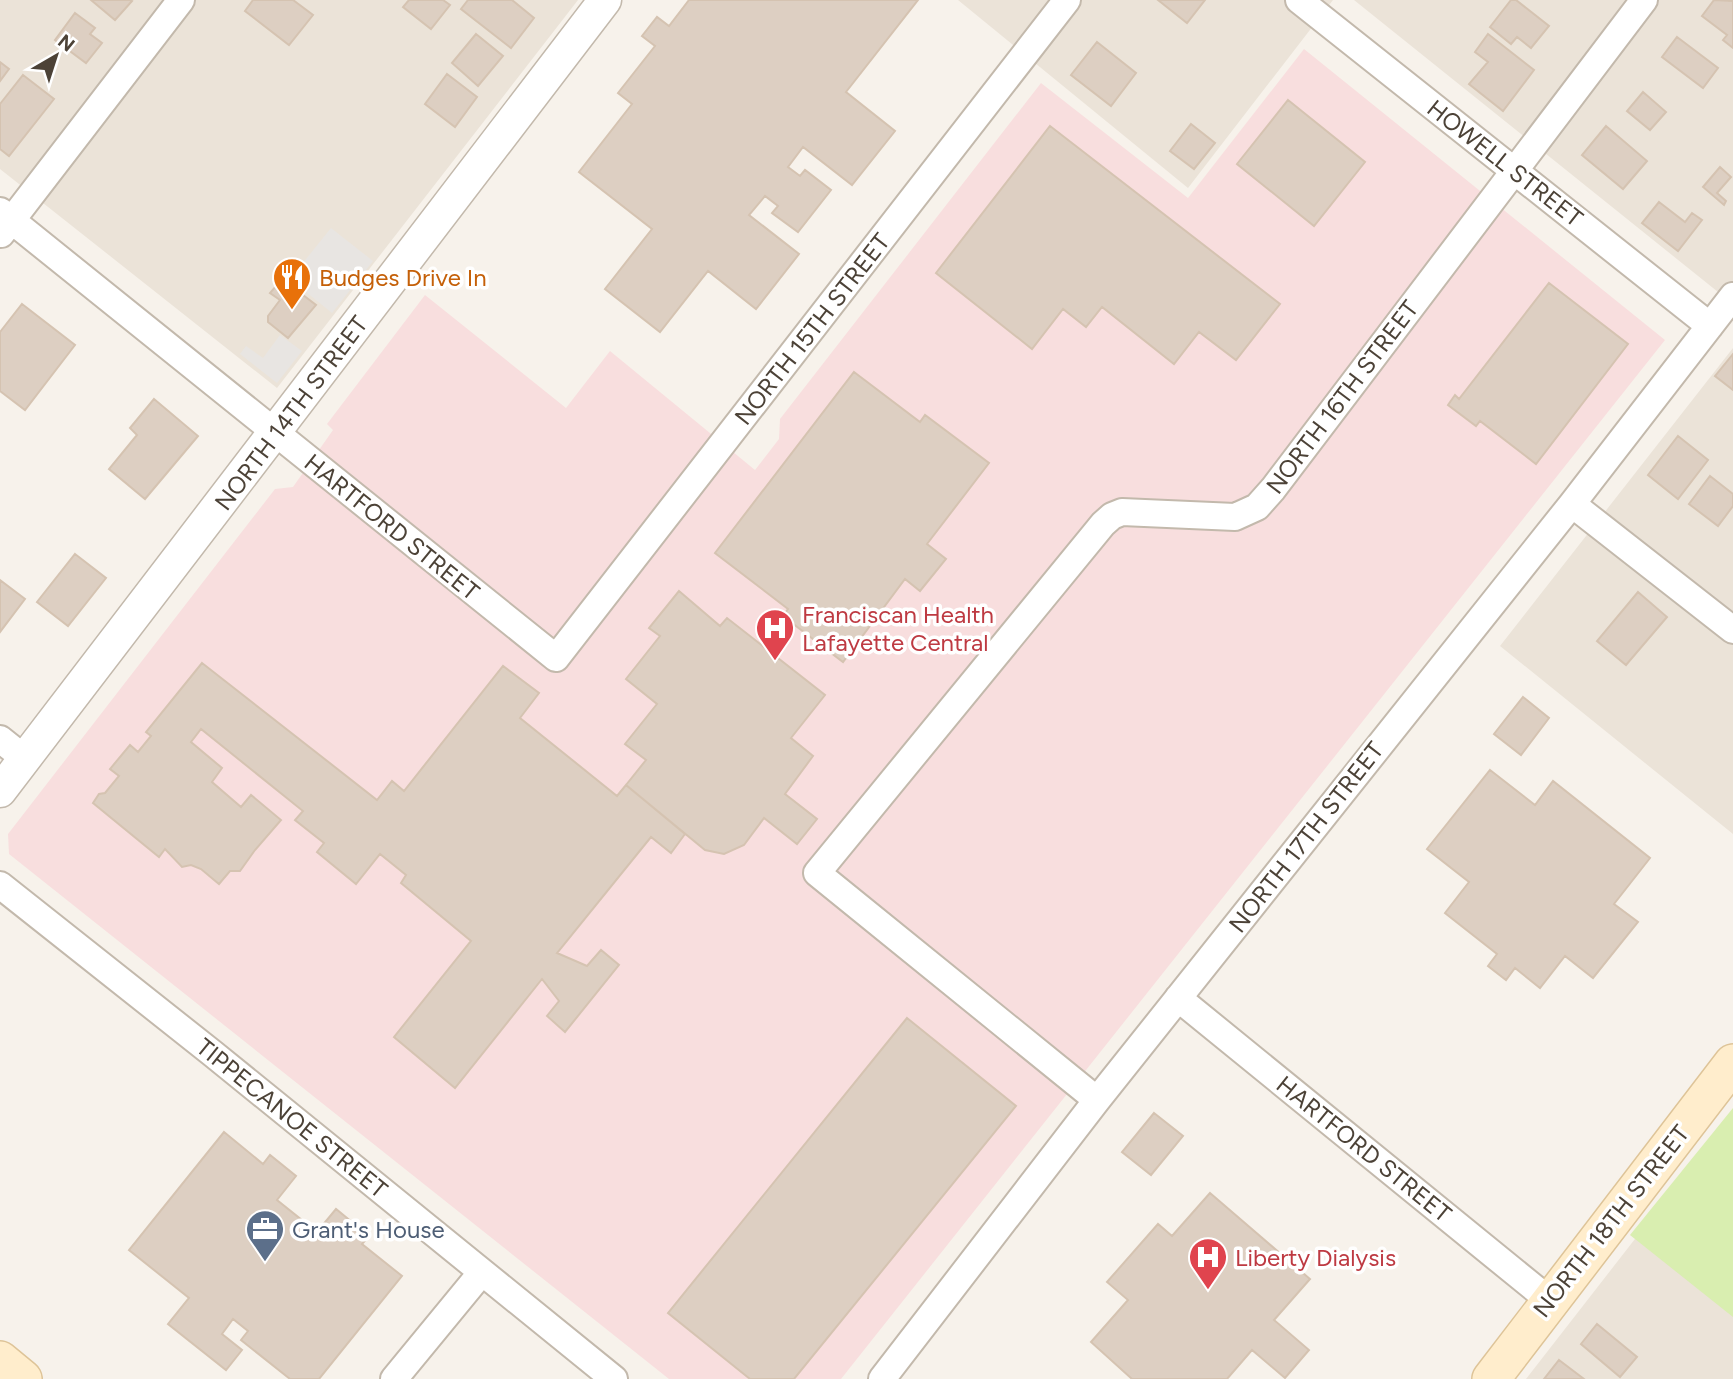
<svg xmlns="http://www.w3.org/2000/svg" width="1733" height="1379" font-family="Figtree,sans-serif">
<style>
.residential{fill:#ebe3d8}
.medical{fill:#f8dede}
.green{fill:#d9eeb0}
.parking{fill:#e8e5e2}
.building{fill:#ddcfc2;stroke:#d5c3b1;stroke-width:2}
.lines{fill:none;stroke-linecap:round;stroke-linejoin:round}
.minor-casing{stroke:#c3b9ac;stroke-width:30}
.tertiary-casing{stroke:#c3b9ac;stroke-width:35}
.secondary-casing{stroke:#dec498;stroke-width:40}
.minor{stroke:#fff;stroke-width:26}
.tertiary{stroke:#fff;stroke-width:32}
.secondary{stroke:#ffedcc;stroke-width:37}
.labels{text-anchor:middle;dominant-baseline:central;stroke-width:7;stroke-linejoin:round;paint-order:stroke}
.street-label{font-size:24px;fill:#4c4237;stroke:#fff}
.food-label{font-size:24px;fill:#c56008;stroke:#fff;text-anchor:start}
.health-label{font-size:24px;fill:#be3a42;stroke:#fff;text-anchor:start}
.service-label{font-size:24px;fill:#4e5e75;stroke:#fff;text-anchor:start}
</style>
<rect width="100%" height="100%" fill="#f7f2eb"/>
<path class="residential" d="M0,0H578L277,388L0,169Z
M958,0H1333L1188,188Z
M1354,0H1733V304Z
M1733,348V834L1500,646Z
M1733,1113V1379H1526Z"/>
<path class="medical" d="M1304,49L1665,340L841,1379H669L9,854L8,834L275,489L293,487L333,430L327,424L425,295L566,408L610,351L755,470L779,439L780,419L1041,83L1188,198Z"/>
<path class="green" d="M1733,1108V1317L1630,1235Z"/>
<path class="parking" d="M331,228L373,261L332,313L290,279Z
M280,335L302,351L277,383L240,354L246,346L263,358Z"/>
<path class="building" d="M91,0H130L132,1L115,20Z
M253,0H293L313,15L289,45L245,11Z
M409,0H443L450,5L431,29L403,7Z
M468,0H512L534,18L511,48L461,9Z
M689,0H918L846,92L895,131L852,185L803,147L788,167L800,176L805,170L831,190L798,232L772,213L778,206L765,196L749,215L799,254L756,309L708,271L660,332L605,289L652,229L579,172L632,104L618,93L655,46L642,36L657,17L669,26Z
M1158,0H1205L1187,23Z
M1511,0H1516L1549,26L1531,48L1517,37L1511,44L1490,27Z
M1714,0L1733,1V48L1723,40L1727,35L1702,16Z
M75,13L95,28L90,34L102,43L86,63L55,40Z
M476,34L503,56L478,86L452,63Z
M1488,34L1534,70L1503,111L1469,84L1488,62L1475,52Z
M1677,37L1718,68L1703,88L1662,57Z
M1097,42L1136,73L1111,106L1071,75Z
M0,62L9,69L0,81Z
M447,74L477,97L455,127L425,104Z
M23,75L54,99L9,156L0,149V104Z
M1643,92L1666,112L1650,130L1627,111Z
M1288,100L1365,162L1314,226L1237,164Z
M1191,124L1215,143L1194,169L1170,151Z
M1050,126L1280,304L1236,360L1199,332L1174,364L1102,307L1086,327L1063,309L1032,349L936,273Z
M1606,126L1647,161L1623,189L1582,155Z
M1720,167L1731,177L1717,193L1726,201L1724,205L1703,187Z
M1659,202L1685,222L1692,213L1702,220L1678,251L1642,223Z
M282,279L316,305L288,338L268,322V316L280,300L270,293Z
M1549,283L1628,344L1536,464L1480,421L1476,426L1448,405L1455,395L1459,399Z
M22,304L75,345L25,410L0,391V332Z
M1733,354V390L1715,376Z
M854,372L920,422L925,415L989,463L927,544L946,559L920,591L905,579L843,662L783,616L788,609L715,553Z
M154,399L198,436L145,499L109,469L137,435L130,428Z
M1678,436L1708,460L1678,499L1648,475Z
M1710,476L1733,494V506L1718,526L1689,504Z
M75,554L106,578L68,626L37,602Z
M0,580L25,599L0,632Z
M679,591L720,626L727,618L825,695L791,738L813,756L785,794L817,819L797,844L764,818L744,845L724,854L705,850L626,785L646,760L625,744L657,704L626,679L660,636L649,628Z
M1638,592L1667,617L1626,665L1597,641Z
M202,663L377,800L392,781L404,791L503,666L539,693L520,718L617,796L626,785L685,834L671,853L651,837L557,953L587,966L601,950L619,965L565,1032L547,1016L559,1001L542,979L455,1088L394,1037L471,941L401,883L406,875L380,854L356,884L317,852L324,843L295,820L303,811L201,729L191,742L222,768L212,782L241,807L251,795L281,820L255,850L240,871H230L219,884L201,869L191,865L182,867L165,849L159,857L93,803L99,794L105,793L119,776L110,769L130,745L138,752L151,736L146,732Z
M1523,697L1549,718L1521,755L1494,734Z
M1490,770L1535,805L1553,781L1650,858L1614,904L1638,922L1593,978L1565,956L1540,988L1515,968L1506,980L1488,966L1497,954L1445,913L1469,882L1427,849Z
M907,1018L1016,1106L794,1379H750L668,1313Z
M1154,1113L1183,1136L1151,1175L1122,1152Z
M224,1132L263,1164L270,1155L296,1176L277,1200L317,1232L336,1209L369,1236L362,1244L402,1276L319,1379H290L241,1340L248,1331L233,1319L222,1334L242,1350L226,1370L168,1324L189,1298L129,1250Z
M1210,1193L1310,1279L1274,1320L1309,1350L1285,1378L1252,1350L1227,1379H1132L1091,1342L1128,1300L1107,1282L1158,1224L1172,1236Z
M1597,1324L1637,1357L1620,1377L1581,1344Z
M1559,1360L1584,1379H1544Z"/>
<g class="lines">
<defs>
<path id="minor" d="M1299,0L1710,326
M0,211L556,658L1067,0
M1,234L181,0
M1572,504L1733,630
M0,739L25,759
M0,885L212,1053L614,1379
M1178,998L1549,1300
M1097,1100L817,873L1103,524L1112,516L1122,512L1235,517L1257,507L1273,489L1644,0
M394,1379L482,1272
M882,1379L1097,1100L1572,504L1733,296"/>
<path id="tertiary" d="M0,791L605,0"/>
<path id="secondary" d="M0,1360L23,1379
M1491,1379L1733,1063"/>
</defs>
<use href="#minor" class="minor-casing"/>
<use href="#tertiary" class="tertiary-casing"/>
<use href="#secondary" class="secondary-casing"/>
<use href="#minor" class="minor"/>
<use href="#tertiary" class="tertiary"/>
<use href="#secondary" class="secondary"/>
</g>
<defs>
<symbol id="restaurant-pin" viewBox="-11 -11 22 30"><path d="M0 17L-7.5 6A9.5 9.5 0 1 1 7.5 6Z" fill="#e8710a" stroke="#fff"/><path d="M-5-6h1v4h1v-4h1v4h1v-4h1v5L-1.5 .5V6h-2V.5L-5-1ZM5-6V6H3V1.5H1.5Q1.5-4 5-6Z" fill="#fff"/></symbol>
<symbol id="hospital-pin" viewBox="-11 -11 22 30"><path d="M0 17L-7.5 6A9.5 9.5 0 1 1 7.5 6Z" fill="#e0444e" stroke="#fff"/><path d="M-5-5h3v3.5h4V-5h3V5h-3V1.5h-4V5h-3Z" fill="#fff"/></symbol>
<symbol id="office-pin" viewBox="-11 -11 22 30"><path d="M0 17L-7.5 6A9.5 9.5 0 1 1 7.5 6Z" fill="#5c6f8a" stroke="#fff"/><path d="M-6-3h4V-5.5h4V-3h4V5H-6ZM-1-4.5V-3h2v-1.5ZM-6 0V1H6V0Z" fill="#fff"/></symbol>
</defs>
<g fill-rule="evenodd">
<use href="#restaurant-pin" x="270" y="255" width="44" height="60"/>
<use href="#hospital-pin" x="753" y="606" width="44" height="60"/>
<use href="#office-pin" x="243" y="1207" width="44" height="60"/>
<use href="#hospital-pin" x="1186" y="1235" width="44" height="60"/>
</g>
<g class="labels">
<g class="street-label">
<text transform="translate(1505 163) rotate(38)">HOWELL STREET</text>
<text transform="translate(812 329) rotate(-52)">NORTH 15TH STREET</text>
<text transform="translate(1342 397) rotate(-53)">NORTH 16TH STREET</text>
<text transform="translate(291 413) rotate(-53)">NORTH 14TH STREET</text>
<text transform="translate(392 527) rotate(39)">HARTFORD STREET</text>
<text transform="translate(1306 837) rotate(-52)">NORTH 17TH STREET</text>
<text transform="translate(292 1118) rotate(39)">TIPPECANOE STREET</text>
<text transform="translate(1364 1149) rotate(39)">HARTFORD STREET</text>
<text transform="translate(1611 1221) rotate(-52)">NORTH 18TH STREET</text>
</g>
<g class="food-label">
<text x="319" y="277">Budges Drive In</text>
</g>
<g class="health-label">
<text x="802" y="614">Franciscan Health<tspan x="802" dy="28">Lafayette Central</tspan></text>
<text x="1235" y="1257">Liberty Dialysis</text>
</g>
<g class="service-label">
<text x="292" y="1229">Grant's House</text>
</g>
</g>
<g transform="translate(56 56) rotate(39)" stroke="#ffffff" stroke-width="5" paint-order="stroke">
<path d="M0-5L12 26L0 18L-12 26Z" fill="#4c4237"/>
<text y="-10" font-size="19" font-weight="bold" text-anchor="middle" fill="#4c4237">N</text>
</g>
</svg>
